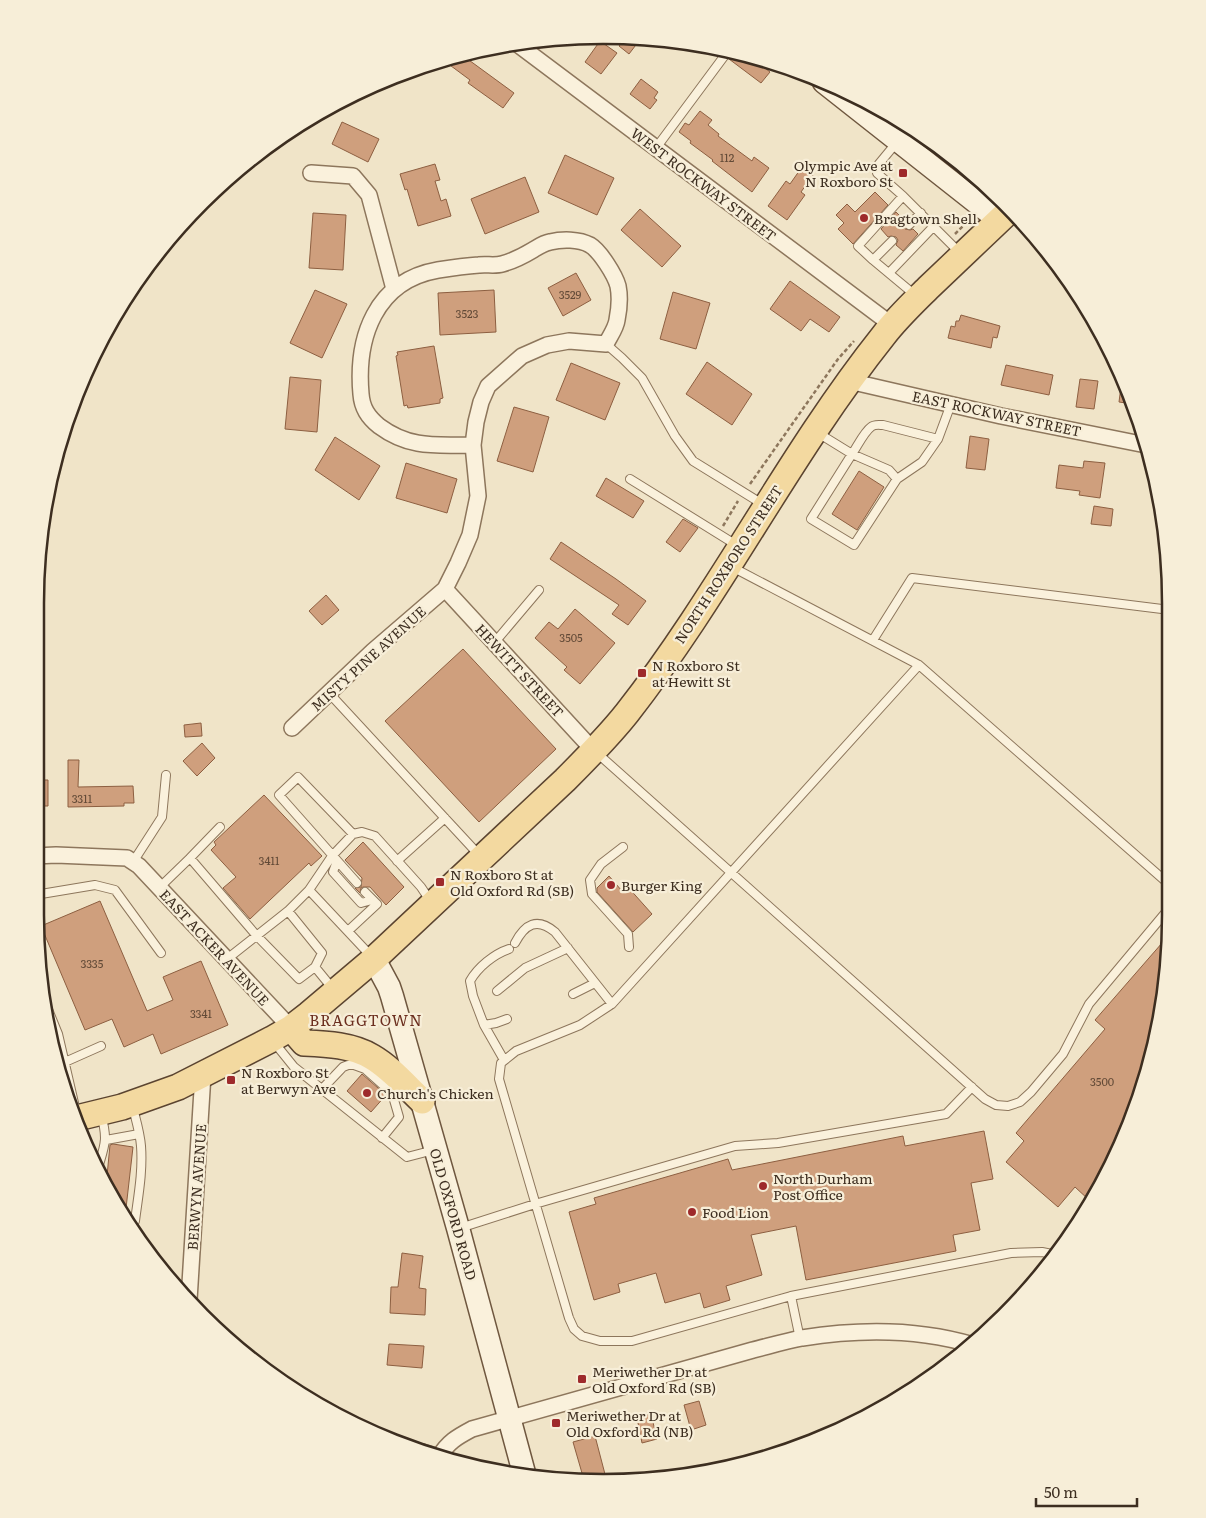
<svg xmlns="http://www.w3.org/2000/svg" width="1206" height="1518" font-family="Literata,serif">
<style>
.building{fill:#cf9f7d;stroke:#8d5f41}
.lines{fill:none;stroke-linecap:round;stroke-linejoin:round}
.lane-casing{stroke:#8d765c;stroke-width:10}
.street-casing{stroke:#8d765c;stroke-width:18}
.secondary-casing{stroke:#6f573f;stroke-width:25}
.primary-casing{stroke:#5b4430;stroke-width:28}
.path{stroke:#8d765c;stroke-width:2.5;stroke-dasharray:4 2.5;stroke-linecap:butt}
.lane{stroke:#faf1dc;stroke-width:8}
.street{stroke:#faf1dc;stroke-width:15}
.secondary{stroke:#faf1dc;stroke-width:22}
.primary{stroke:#f3d9a0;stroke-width:25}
.poi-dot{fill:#9e2a2b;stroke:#f7eed8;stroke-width:2}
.labels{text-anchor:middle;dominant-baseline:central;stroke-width:4.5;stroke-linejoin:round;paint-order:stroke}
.number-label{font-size:11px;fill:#624a37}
.poi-label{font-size:14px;fill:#3d2e20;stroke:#f7eed8;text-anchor:start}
.street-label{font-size:14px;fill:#3d2e20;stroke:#f7eed8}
.neighbourhood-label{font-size:15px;letter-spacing:1px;fill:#6b2e1e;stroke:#f7eed8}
.rim{fill:none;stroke:#3d2e20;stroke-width:2.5}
</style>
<rect width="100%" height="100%" fill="#f0e4c8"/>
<path class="building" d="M626,37H642L629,54L619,46Z
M600,41L617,53L601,74L585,62Z
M735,52L747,54L770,72L761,83L729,59Z
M462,55L514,93L503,108L468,83L470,80L443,60Z
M641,79L658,92L654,98L657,100L650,109L630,94Z
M700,111L712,120L708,125L719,134L718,136L752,161L754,157L769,168L752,192L712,161L713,160L690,143L691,141L679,132L685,123L689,125Z
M342,122L379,139L368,162L332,144Z
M565,155L614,178L597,215L548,193Z
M435,164L440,180L435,181L441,201L446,199L451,216L418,226L407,189L405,190L400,174Z
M802,167L813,175L801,192L805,195L787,220L768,206L786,181L790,184Z
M525,177L539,212L485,234L471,199Z
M875,192L888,205L853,244L838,229L844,223L836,215L847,204L855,212Z
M640,209L681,246L662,267L621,230Z
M896,212L905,221L904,226L905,229L910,230L913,229L918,234L903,251L896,245L898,240L896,237L891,236L888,237L881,229Z
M313,213L346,215L343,270L309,268Z
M576,273L591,300L563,316L548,288Z
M790,281L840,317L829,332L810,319L801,331L770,309Z
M315,290L347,304L322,358L290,343Z
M494,290L496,332L440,335L438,293Z
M673,292L710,303L696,349L660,339Z
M961,315L1000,326L997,338L993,337L991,348L948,338L951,326L955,327L956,321H959Z
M434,346L443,398L440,399V403L408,408L407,405L404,406L396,356L398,355L397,352Z
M707,362L752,394L732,425L686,394Z
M571,363L620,383L605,420L556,400Z
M1006,365L1053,375L1049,395L1001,385Z
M290,377L321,380L317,432L285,429Z
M1080,379L1098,381L1094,409L1076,407Z
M1122,379L1133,404L1119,402Z
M514,407L549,417L533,472L497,461Z
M970,436L989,439L985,470L966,468Z
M335,437L380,466L359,500L315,470Z
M1084,461L1105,463L1100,498L1079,495L1080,491L1056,488L1059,465L1083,468Z
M406,463L457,479L447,513L396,498Z
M859,471L884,487L857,530L832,514Z
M606,478L644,501L633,518L596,496Z
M1094,506L1113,509L1111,526L1091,524Z
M683,519L698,528L680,552L666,542Z
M561,542L616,579L646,601L628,625L612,614L619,605L550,559Z
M326,595L339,610L322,625L309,611Z
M575,609L615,643L580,684L564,670L567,667L535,638L549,622L558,629Z
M463,649L556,749L479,822L385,721Z
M201,723L202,736L185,737L184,725Z
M202,743L215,758L197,776L183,761Z
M68,760H79L78,787L133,786L134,803H124V806L68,807Z
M35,780H48V806H35Z
M264,795L322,856L311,866L309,863L250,919L223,888L236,877L211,850L216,845L214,842Z
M363,842L404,887L386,905L370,887H363L361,888L360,893L355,888L361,887L362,878L345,860Z
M609,876L622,891L627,886L652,914L633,932L597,892V888Z
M100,901L147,1011L173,1000L163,977L201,961L228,1025L161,1054L153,1034L124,1047L112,1019L85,1030L41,926Z
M1169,935L1160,1026L1128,1133L1089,1200L1075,1187L1058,1207L1006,1162L1024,1141L1016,1133L1105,1029L1095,1020Z
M362,1074L386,1095L371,1112L347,1091Z
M984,1131L993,1179L971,1183L980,1230L953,1235L956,1251L806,1280L796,1226L751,1235L762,1275L726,1286L730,1300L704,1308L700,1293L665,1303L656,1273L618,1284L620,1292L594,1300L569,1212L596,1204L594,1198L728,1159L732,1170L903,1136L905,1146Z
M113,1144L133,1147L125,1217L111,1199L106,1186L110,1145Z
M402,1253L423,1256L419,1288L426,1289L425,1315L390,1313L391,1287H398Z
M389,1344L424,1346L422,1368L387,1365Z
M699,1401L706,1425L691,1430L684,1405Z
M651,1414L657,1439L642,1443L637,1418Z
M595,1436L606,1478L591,1481L584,1480L573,1442Z"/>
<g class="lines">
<defs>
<path id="lane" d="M897,142L878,165L877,173L903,196L960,253
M656,148L728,51
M903,196L858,246L873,260L915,295
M909,225L921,213
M873,260L892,241
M889,273L934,226
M606,344L622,358L642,378L675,436L693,461L764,505
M818,433L852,454C857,447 864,432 871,427C874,424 879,425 883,425L938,439L951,404
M630,479L738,546
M897,479L889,470L852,454L811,519L854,545L897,479L922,462L938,439
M732,567L919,665L1171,886
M873,640L912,578L1170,610
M495,642L539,590
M919,665L612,1004L580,1025L516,1051L501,1063L499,1079L569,1318L574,1329L582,1336L600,1341H632L791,1296L1011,1253L1042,1252L1057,1255
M329,693L479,855
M597,753L985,1099L996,1105L1008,1106L1020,1102L1031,1092L1063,1054L1089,1004L1171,906
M353,834L298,777L279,795L357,883
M623,847L601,864L590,880L592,894L628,934L629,947
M190,858L220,827
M337,861L333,872L361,903L372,900
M397,861L445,818
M133,862L162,817L166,775
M159,888L190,858L256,935L299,979L315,967
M309,890L371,956
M35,895L95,885L115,890L161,953
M288,911L322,953L315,967L333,989
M348,931L377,904L365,892
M515,943C525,924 537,917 555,932L612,1004
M227,959L288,911L309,890L332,856L353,834L362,832L375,836L421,887L431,902
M497,991L525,968L568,948
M573,994L595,983
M47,1007L58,1034L77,1116
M507,1019L496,1023L484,1025L473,996L470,981C478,967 494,954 509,949
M484,1025L504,1060
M273,1041L294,1067L407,1157L434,1150
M55,1064L65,1062L101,1046
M322,1089L343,1067L348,1065H354L365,1069L392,1093L399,1117L382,1138
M106,1140L139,1134
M98,1168C105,1144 108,1140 101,1114
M132,1226L135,1221C138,1197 143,1172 141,1146C140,1133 136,1120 133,1108
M460,1228L535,1204L735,1146L778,1143L946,1114L972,1087
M791,1296L800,1339
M423,1448L433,1451L439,1456"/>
<path id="street" d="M516,43L892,325
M311,173L353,176L369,195L394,289
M849,381L1001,416L1146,445
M445,589L594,751
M292,728L373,651L445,589L458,563L470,535L478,496L473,445L476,422L481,402L488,386L522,356L547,345L569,341L606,344C610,336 616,328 617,320C619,310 620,296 618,286C615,275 600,251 590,245C579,239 562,239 550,242C544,243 538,247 533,250C523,256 513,261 502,264C495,266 486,264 479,265C465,266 451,268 438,270C375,281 356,338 361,394C362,408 368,417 379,426C410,449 436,445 473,445
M35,856L56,855L127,858L139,866L291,1028
M189,1300L203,1074
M439,1457C448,1442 457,1437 472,1429L753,1350C769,1346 786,1341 802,1338C858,1329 919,1329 973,1345"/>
<path id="secondary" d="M824,82L999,220
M374,959L389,987L392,996L458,1228L524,1473"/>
<path id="primary" d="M291,1028L304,1043C327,1044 352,1045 372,1057C391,1068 406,1086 422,1101
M77,1118L122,1107L178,1087L272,1039L291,1028L309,1014L374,959L565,780C586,759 608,737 627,713C721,593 789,454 884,335C897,318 913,303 928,288C955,262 983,236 1010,210"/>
</defs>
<use href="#lane" class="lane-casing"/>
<use href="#street" class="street-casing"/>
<use href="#secondary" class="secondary-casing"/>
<use href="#primary" class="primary-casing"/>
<path class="path" d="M955,234L964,225
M750,484L838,359L854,341
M723,526L738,501"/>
<use href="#lane" class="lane"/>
<use href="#street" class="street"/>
<use href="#secondary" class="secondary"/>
<use href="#primary" class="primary"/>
</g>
<g class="poi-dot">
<rect x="898" y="168" width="10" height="10" rx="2.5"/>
<circle cx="864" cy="218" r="5"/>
<rect x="637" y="668" width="10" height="10" rx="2.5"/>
<rect x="435" y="877" width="10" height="10" rx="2.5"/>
<circle cx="611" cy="885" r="5"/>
<rect x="226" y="1075" width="10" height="10" rx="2.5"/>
<circle cx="367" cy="1093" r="5"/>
<circle cx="763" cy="1186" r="5"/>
<circle cx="692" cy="1212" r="5"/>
<rect x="577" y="1374" width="10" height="10" rx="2.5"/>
<rect x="551" y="1418" width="10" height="10" rx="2.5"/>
</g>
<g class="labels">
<g class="number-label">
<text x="727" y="157">112</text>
<text x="570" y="294">3529</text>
<text x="467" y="313">3523</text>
<text x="571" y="637">3505</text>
<text x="82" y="798">3311</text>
<text x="269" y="860">3411</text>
<text x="92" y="963">3335</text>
<text x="201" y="1013">3341</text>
<text x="1102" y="1081">3500</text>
</g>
<g class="poi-label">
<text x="893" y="165" text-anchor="end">Olympic Ave at<tspan x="893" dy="16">N Roxboro St</tspan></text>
<text x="874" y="218">Bragtown Shell</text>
<text x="652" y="665">N Roxboro St<tspan x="652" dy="16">at Hewitt St</tspan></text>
<text x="450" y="874">N Roxboro St at<tspan x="450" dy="16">Old Oxford Rd (SB)</tspan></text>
<text x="621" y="885">Burger King</text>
<text x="241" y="1072">N Roxboro St<tspan x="241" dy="16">at Berwyn Ave</tspan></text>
<text x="377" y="1093">Church's Chicken</text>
<text x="773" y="1178">North Durham<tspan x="773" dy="16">Post Office</tspan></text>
<text x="702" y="1212">Food Lion</text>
<text x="592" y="1371">Meriwether Dr at<tspan x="592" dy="16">Old Oxford Rd (SB)</tspan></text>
<text x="566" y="1415">Meriwether Dr at<tspan x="566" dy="16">Old Oxford Rd (NB)</tspan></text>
</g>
<g class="street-label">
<text transform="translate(704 184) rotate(37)">WEST ROCKWAY STREET</text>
<text transform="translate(997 413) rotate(12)">EAST ROCKWAY STREET</text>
<text transform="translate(728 564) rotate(-57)">NORTH ROXBORO STREET</text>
<text transform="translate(368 658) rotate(-42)">MISTY PINE AVENUE</text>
<text transform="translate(520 670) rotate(47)">HEWITT STREET</text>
<text transform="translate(215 947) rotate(47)">EAST ACKER AVENUE</text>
<text transform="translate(196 1187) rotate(-86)">BERWYN AVENUE</text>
<text transform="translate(454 1214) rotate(74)">OLD OXFORD ROAD</text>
</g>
<g class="neighbourhood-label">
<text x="366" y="1019">BRAGGTOWN</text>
</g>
</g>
<path d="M0 0H1206V1518H0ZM603 44H603A559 559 0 0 1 1162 603V915A559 559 0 0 1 603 1474H603A559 559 0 0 1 44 915V603A559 559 0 0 1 603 44Z" fill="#f7eed8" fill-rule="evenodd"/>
<path class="rim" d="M603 44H603A559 559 0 0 1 1162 603V915A559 559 0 0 1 603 1474H603A559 559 0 0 1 44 915V603A559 559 0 0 1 603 44Z"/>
<path d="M1036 1498v8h101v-8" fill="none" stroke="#3d2e20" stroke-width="2.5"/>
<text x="1044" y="1498" font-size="15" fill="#3d2e20" stroke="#f7eed8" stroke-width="4" paint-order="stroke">50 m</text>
</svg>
